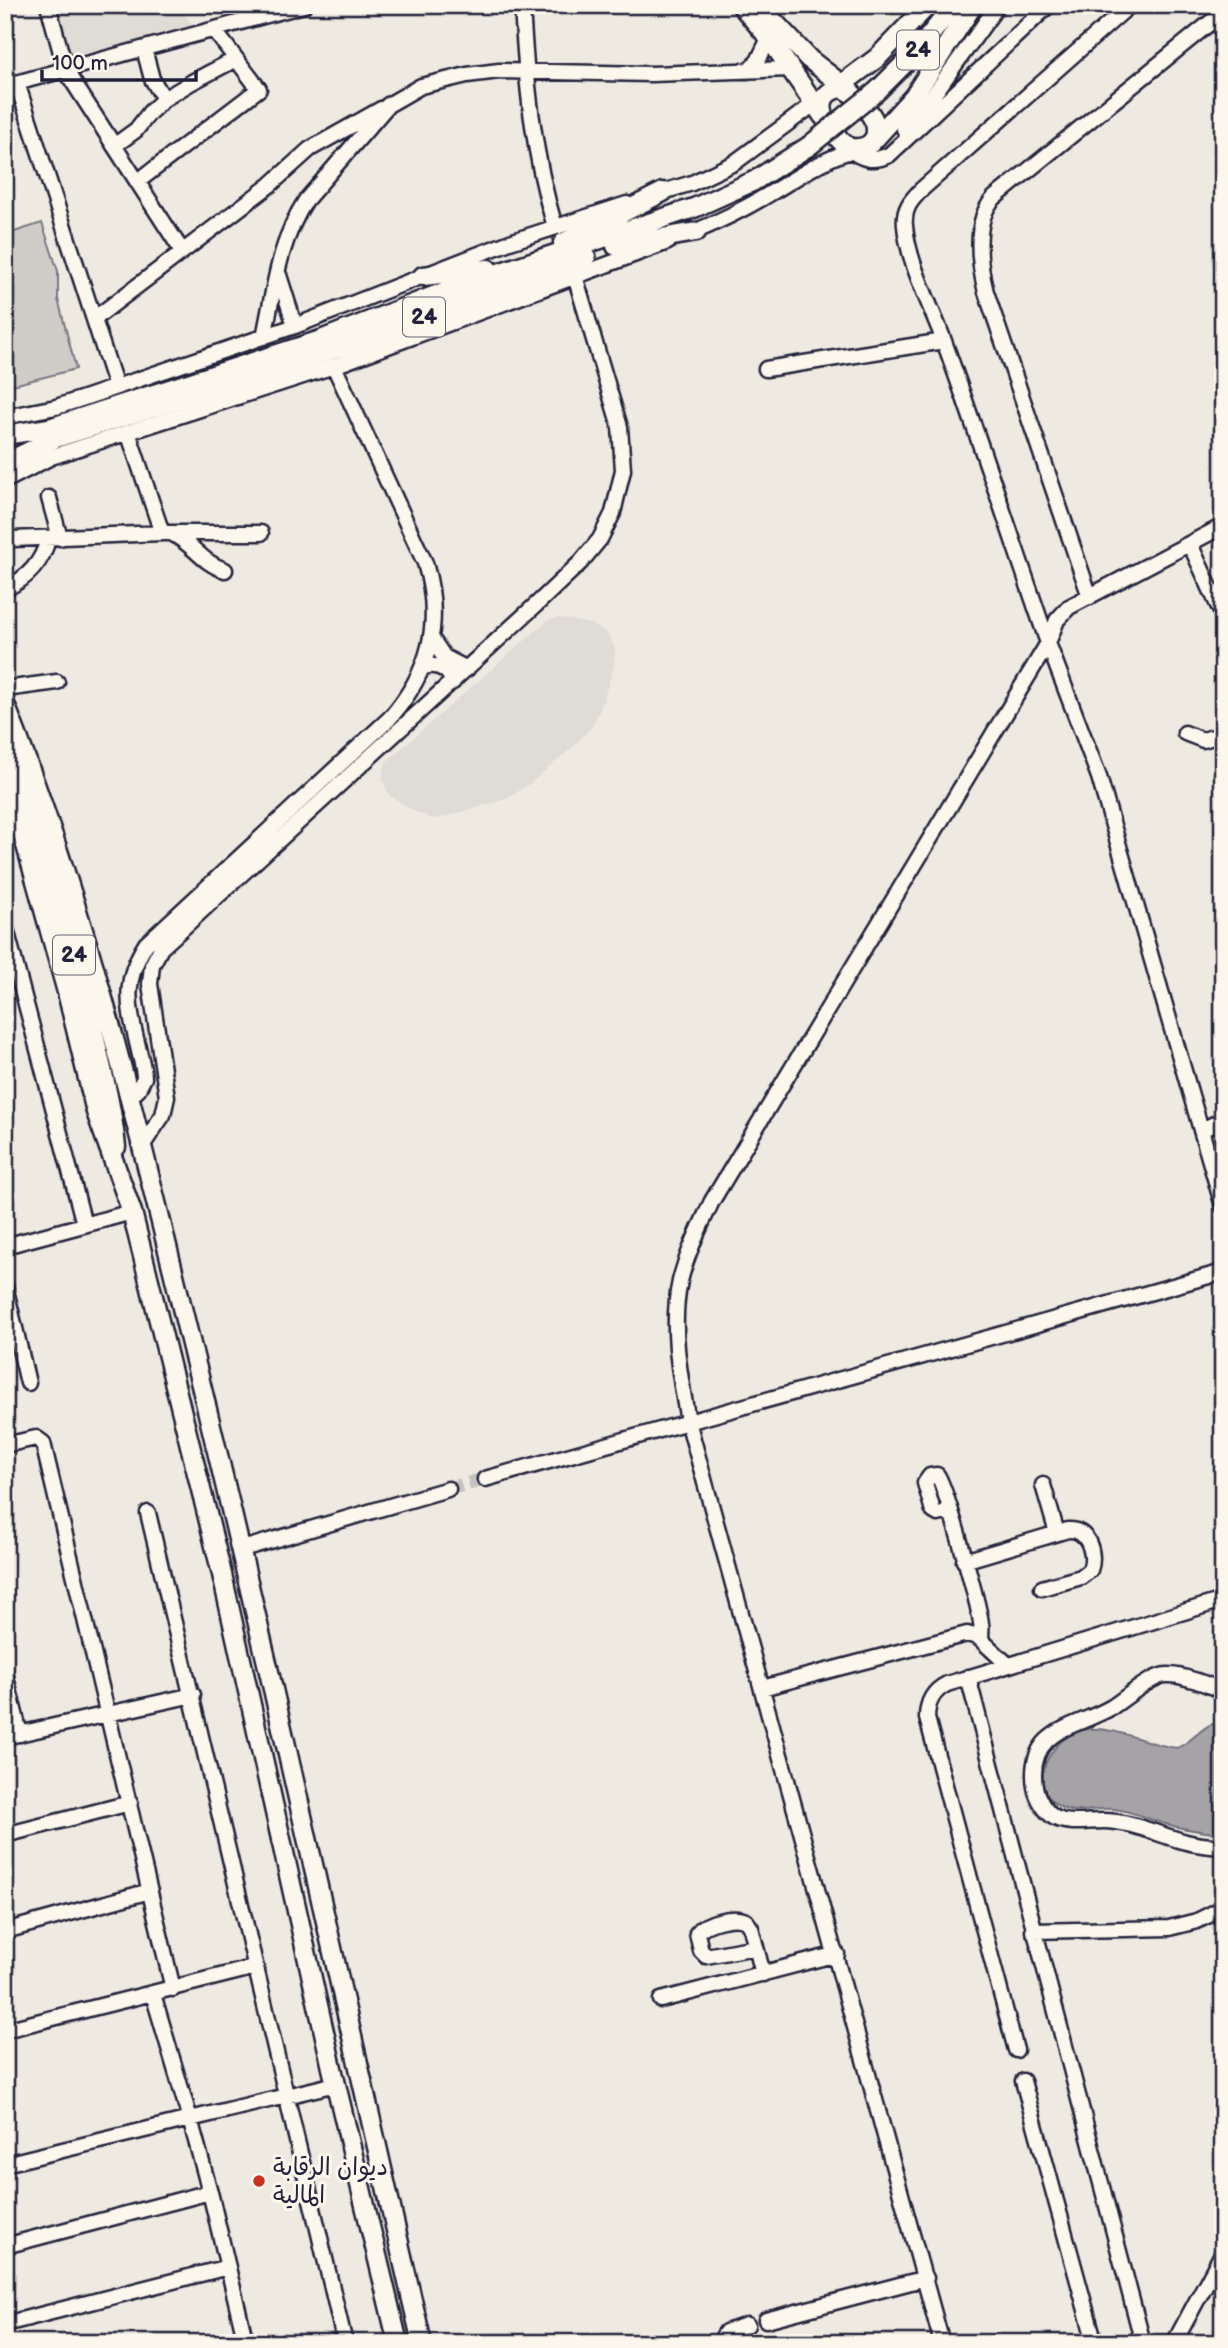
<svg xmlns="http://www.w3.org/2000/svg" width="1228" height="2348" font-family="'Balsamiq Sans','Playpen Sans Arabic',sans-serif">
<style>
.built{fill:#dfdbd5}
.green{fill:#d0cdc9;stroke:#797882;stroke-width:2}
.water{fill:#a6a3a7;stroke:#716f7c;stroke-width:2}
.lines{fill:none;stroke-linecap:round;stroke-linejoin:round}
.minor-tunnel{stroke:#c5c2c1;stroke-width:14;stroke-dasharray:14 7;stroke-linecap:butt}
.minor-casing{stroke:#22223b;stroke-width:19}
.major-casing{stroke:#22223b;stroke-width:23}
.minor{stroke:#fbf7ec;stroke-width:14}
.major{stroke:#fbf7ec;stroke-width:18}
.major-bridge-casing{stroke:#22223b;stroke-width:23;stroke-linecap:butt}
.major-bridge{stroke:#fbf7ec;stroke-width:18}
.poi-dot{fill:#c8321e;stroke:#fbf7ec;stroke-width:2.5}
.labels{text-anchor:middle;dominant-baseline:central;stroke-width:6;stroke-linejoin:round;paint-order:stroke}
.shield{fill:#fbf7ec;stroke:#636270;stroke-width:2}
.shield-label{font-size:23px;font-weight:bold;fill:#22223b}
.poi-label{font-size:24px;fill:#22223b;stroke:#fbf7ec;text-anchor:start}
</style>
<rect width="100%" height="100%" fill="#eeeae2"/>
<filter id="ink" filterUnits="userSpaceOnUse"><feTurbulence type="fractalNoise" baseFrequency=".0143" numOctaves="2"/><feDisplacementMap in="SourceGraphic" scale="14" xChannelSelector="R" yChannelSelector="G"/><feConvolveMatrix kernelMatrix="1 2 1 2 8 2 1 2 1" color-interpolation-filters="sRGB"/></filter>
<g filter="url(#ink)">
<path class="built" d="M51,5H179L195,30L73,65Z
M559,618L591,624L607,633L615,648L614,666L601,707L592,726L575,745L533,781L509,798L448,816L432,819L410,809L389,795L382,778L386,762L548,620Z"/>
<path class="green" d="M42,223L58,271V299L76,369L5,387V235Z"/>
<path class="water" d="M1212,1724L1223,1725V1834C1205,1832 1187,1830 1170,1825C1151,1821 1132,1810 1113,1809C1095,1807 1077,1816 1060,1807C1022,1786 1053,1732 1088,1729C1119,1727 1147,1745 1177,1748C1191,1743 1198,1730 1212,1724Z"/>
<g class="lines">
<path class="minor-tunnel" d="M448,1489L485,1479"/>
<defs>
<path id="minor" d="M48,5L66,71L182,251
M522,5C526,81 533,154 555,227
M144,49L152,79L164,99
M748,71L758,61L769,38
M17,83L116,387
M5,86L304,5
M904,129L927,104L998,5
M114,146L136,130L150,112L164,99L192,82L236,59
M849,149C863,160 873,162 889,155L1049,5
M137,182L259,89L214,30
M653,195L692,183L734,163L822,98
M687,235C716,223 745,209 771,193C800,176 826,156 859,149
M279,275L295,326
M94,319L270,185L310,149L381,109
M264,337C274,290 279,241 306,200L388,105L421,86L467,75L499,71L651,74L791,69
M766,369L944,341
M5,417L56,407L84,398L295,326L510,242L627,204
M128,432L162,533
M5,481L51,457L334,366L668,242
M49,498L60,538
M1223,526L1069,607L1057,620L1048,643L1099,777L1223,1206
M173,534C193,544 203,564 225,570
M13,539L162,533H261
M1190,544L1223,616
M5,589C28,578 42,563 48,539
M1090,597L986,292C979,265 973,220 994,198L1211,22L1223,19
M432,639L444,657L467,669
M424,667C437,663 448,669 453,682
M5,689L57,682
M1185,733L1203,740L1223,734
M5,925L84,1224
M129,1096L137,1091L144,1078C144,1069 141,1060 139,1051C129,1008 121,983 146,944L389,719C430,672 443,623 425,563L334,366
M1201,1130L1223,1120
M142,1146L163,1115L167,1097L150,984L152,965L161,948L539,602L581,562L600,539L613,513L623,470L620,427L575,276
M5,1246L132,1212
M5,1286L28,1383
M5,1445L36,1438L43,1443L173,1989
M485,1479L1223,1272
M1043,1485L1057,1533
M951,1511L938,1514L933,1511L925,1483L930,1476L937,1475C945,1483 979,1606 981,1623C982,1628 981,1634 981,1639
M148,1513L345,2343
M242,1549L448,1489
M964,1561L1068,1530C1088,1528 1096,1554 1090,1570L1081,1577L1042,1588
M5,1673L20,1734
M968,1677L1143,2343
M762,1688L967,1634L978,1637L1007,1664
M1223,1692C1211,1685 1180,1674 1167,1675C1152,1675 1126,1698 1112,1707C1077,1728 1026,1728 1035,1787C1037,1798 1045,1812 1055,1818C1070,1825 1087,1821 1103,1821C1131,1821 1159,1835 1186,1842C1198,1845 1210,1846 1223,1847
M5,1737L193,1695
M5,1835L130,1803
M5,1931L150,1891
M1033,1931L1169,1928L1197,1921L1223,1908
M756,1947L706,1956L701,1951L697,1933C705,1922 734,1915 746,1921L751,1928L763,1974
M153,1994L190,2119L336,2084
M661,2000L837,1954
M5,2030L256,1967
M1016,2050L927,1718C927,1702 933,1691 947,1684L1223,1600
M1023,2081L1095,2343
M5,2164L190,2119L210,2192L246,2343
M5,2246L210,2192
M766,2320L926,2278
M5,2324L228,2267
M218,2343L244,2336
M719,2343L726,2332L747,2325
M942,2343L688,1421C680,1376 670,1326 680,1281C687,1253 700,1227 712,1201L1048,643C1013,542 980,441 944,341C931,306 908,262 905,226C903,209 911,200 922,189L1130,5
M1174,2343L1223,2252"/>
<path id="major" d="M741,5L769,38L823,116
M758,5L809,59L850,91
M840,88C853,90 876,116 876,129C877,145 861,151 848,147C830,134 805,96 840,88Z
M834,90L877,58L928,5
M877,91L918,50L954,5
M872,142L914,96L973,5
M563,243L663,192
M616,246L696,232
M423,276L488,269
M5,435L49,428L321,340L462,285L694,208L754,181L809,146
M5,463L56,438L277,369L381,333L586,257
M5,704C85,905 135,1115 186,1324C270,1662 343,2003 422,2343
M5,750C40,840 69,932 92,1026C101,1066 112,1106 116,1147
M5,786L22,831L67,992L96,1112L132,1212L221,1570L332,2068L398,2343"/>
</defs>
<use href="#minor" class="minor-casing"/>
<use href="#major" class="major-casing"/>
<use href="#minor" class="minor"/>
<use href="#major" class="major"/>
<defs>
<path id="major-bridge" d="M809,146L877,91"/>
</defs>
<use href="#major-bridge" class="major-bridge-casing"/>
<use href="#major-bridge" class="major-bridge"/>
</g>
</g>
<circle class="poi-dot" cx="259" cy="2181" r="7"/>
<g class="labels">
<g class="shield">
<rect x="897" y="30.5" width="42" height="39" rx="5"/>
<rect x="403" y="297.5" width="42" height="39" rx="5"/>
<rect x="53" y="935.5" width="42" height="39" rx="5"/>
</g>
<g class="shield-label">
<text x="918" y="50">24</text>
<text x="424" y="317">24</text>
<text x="74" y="955">24</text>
</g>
<g class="poi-label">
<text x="273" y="2167">ديوان الرقابة<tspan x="273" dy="28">المالية</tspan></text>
</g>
</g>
<rect width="1228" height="2348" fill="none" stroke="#fbf7ec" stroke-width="28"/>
<rect x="14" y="14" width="1200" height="2320" fill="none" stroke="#22223b" stroke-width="2.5" filter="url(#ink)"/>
<path d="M42 70v10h154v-10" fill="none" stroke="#22223b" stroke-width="3.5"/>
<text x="52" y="70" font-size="21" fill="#22223b" stroke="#fbf7ec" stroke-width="5" paint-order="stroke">100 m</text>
</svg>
